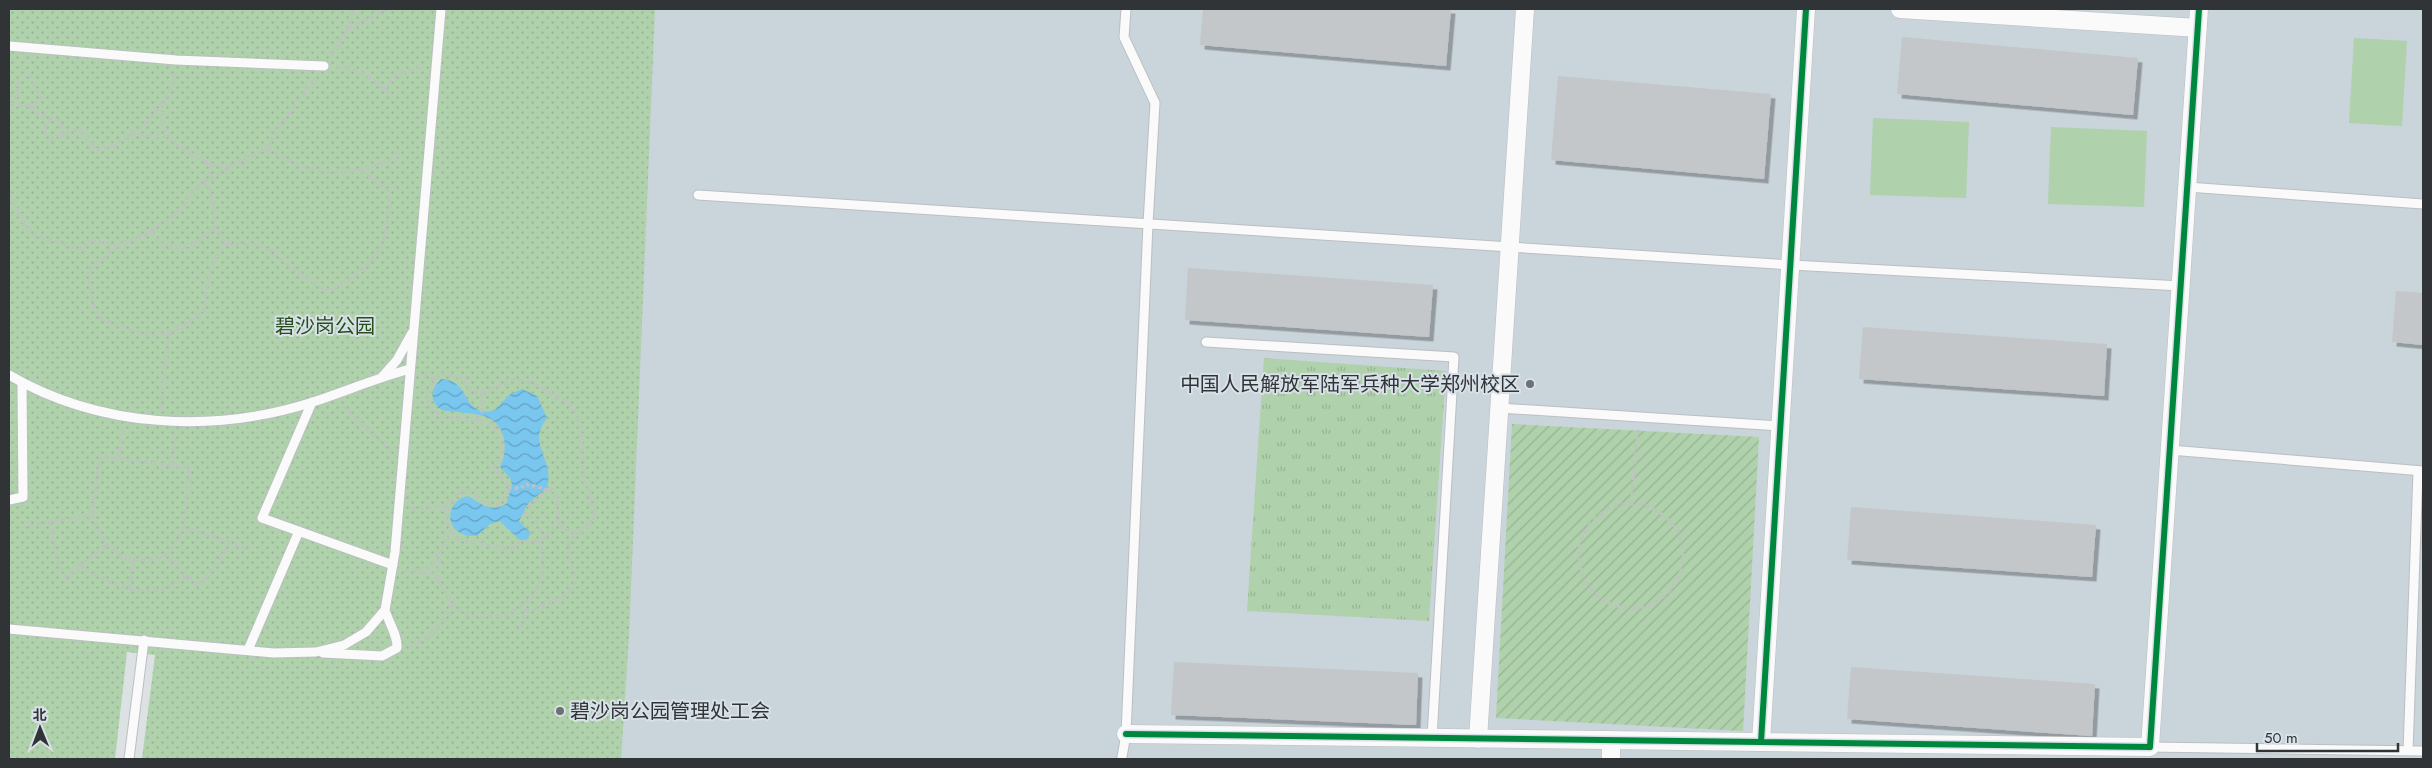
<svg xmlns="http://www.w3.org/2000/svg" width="2432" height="768" font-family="Jost,'Noto Sans SC',sans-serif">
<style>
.built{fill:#c9d4db}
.grass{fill:url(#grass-tufts)}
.park{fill:url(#park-dots)}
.garden{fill:url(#garden-furrows)}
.pitch{fill:#afd1ab}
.water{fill:url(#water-waves)}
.building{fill:#c3c7c9;filter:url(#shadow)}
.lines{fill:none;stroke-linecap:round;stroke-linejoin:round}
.lane-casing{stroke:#bcbfc1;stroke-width:11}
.street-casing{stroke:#bcbfc1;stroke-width:19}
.path{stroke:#bfc1c2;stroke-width:3;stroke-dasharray:4 4;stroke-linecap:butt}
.lane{stroke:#fafafb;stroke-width:9}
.street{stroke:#fafafb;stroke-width:18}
.cycleway-casing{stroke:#d9e1e8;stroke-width:9}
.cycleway{stroke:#00873e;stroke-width:6}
.poi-dot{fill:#6d7173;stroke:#d9e1e8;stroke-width:2}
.labels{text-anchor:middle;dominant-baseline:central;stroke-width:4;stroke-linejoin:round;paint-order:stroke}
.park-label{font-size:20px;fill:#254f1a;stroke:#d9e1e8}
.poi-label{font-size:20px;fill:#313436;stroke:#d9e1e8;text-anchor:end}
</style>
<defs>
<pattern id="grass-tufts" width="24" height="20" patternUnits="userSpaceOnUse" patternTransform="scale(1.25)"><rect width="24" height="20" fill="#afd1ab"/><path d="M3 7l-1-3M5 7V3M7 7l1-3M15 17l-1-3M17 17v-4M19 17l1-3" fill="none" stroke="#97b494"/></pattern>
<pattern id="park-dots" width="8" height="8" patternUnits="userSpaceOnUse" patternTransform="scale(1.25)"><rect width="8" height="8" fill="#afd1ab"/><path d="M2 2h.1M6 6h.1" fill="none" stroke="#97b494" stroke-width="1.8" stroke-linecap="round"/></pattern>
<pattern id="garden-furrows" width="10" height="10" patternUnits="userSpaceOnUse" patternTransform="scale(1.25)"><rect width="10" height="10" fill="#afd1ab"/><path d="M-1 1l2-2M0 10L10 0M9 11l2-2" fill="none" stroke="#97b494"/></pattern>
<pattern id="water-waves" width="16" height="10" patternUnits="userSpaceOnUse" patternTransform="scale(1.25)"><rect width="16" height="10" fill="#79c6ef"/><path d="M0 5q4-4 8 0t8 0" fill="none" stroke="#64a2c2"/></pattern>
<filter id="shadow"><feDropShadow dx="4.5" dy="4.5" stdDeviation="0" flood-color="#0004"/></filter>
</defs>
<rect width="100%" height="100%" fill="#dce1e4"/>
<path class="built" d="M654,9H2423V759H619Z"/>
<path class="grass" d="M1264,358L1446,371L1429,621L1247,611Z"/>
<path class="park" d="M9,9H655L629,636L621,759H142L155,655L127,652L115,759H9Z"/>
<path class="garden" d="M1512,424L1759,437L1743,731L1496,718Z"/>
<path class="pitch" d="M2354,38L2407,41L2402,126L2349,123Z
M1873,118L1969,122L1966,198L1870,195Z
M2051,127L2147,131L2144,207L2048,204Z"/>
<path class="water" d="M441,379C469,381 461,405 482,411C495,415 501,403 508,396C511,393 518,391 522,389L537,396L547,418C526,445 555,458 547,487L528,504L519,521L531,533L526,540H520L500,521L490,524L477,536C443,538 443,501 468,496C482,504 491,514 507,503L512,484L510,478L500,467C508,452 507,427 489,418C476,412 456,413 442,410C429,402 430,389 441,379Z"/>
<path class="building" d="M1203,9H1451L1446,66L1200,45Z
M1902,37L2138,58L2133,115L1897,94Z
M1558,76L1771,94L1764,179L1551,160Z
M1188,268L1433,285L1429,337L1185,320Z
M2396,291L2423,293V345L2392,342Z
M1863,327L2107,344L2104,396L1859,379Z
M1851,507L2096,525L2092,577L1847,560Z
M1174,662L1418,673L1416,725L1171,715Z
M1851,667L2095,684L2092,736L1847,719Z"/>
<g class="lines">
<defs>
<path id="lane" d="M9,46L176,60L324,66
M2187,187L2423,204
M698,195L1791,265L2181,286
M1206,342L1454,357L1432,738
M9,375C100,428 213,434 313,402C346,391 377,378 410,369
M382,377L397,360L412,333
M312,402L262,518L393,565
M1499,408L1781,426
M2170,450L2423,471
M9,500L23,497L22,383
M9,629L274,653L316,652L344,645L366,632L385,610L395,552L441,9
M248,650L299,531
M323,653L382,656L397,648C398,636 389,623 385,610
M2150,747L2423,751
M2408,751L2418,471
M1122,757L1126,734L1148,224L1155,103L1124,37L1126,9
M129,759L144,640"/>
<path id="street" d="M1900,9L2198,28
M1126,734L2150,747L2199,9
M1478,739L1525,9
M1611,740V759
M1761,742L1806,9"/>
</defs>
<use href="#lane" class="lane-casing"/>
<use href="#street" class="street-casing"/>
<path class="path" d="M347,31L353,9
M332,56L347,31L364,20L389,9
M337,67C359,68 376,81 391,95
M384,89L395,76L424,67
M10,104L31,106L41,98L30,75
M163,104L162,119L168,137
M9,105L16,97L20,75
M31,106L33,111L52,119
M131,134L168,137L183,149L204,161L216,166H231
M62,136V124L60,121L52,119L46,125L45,133L51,139L79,130C88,136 90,144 98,150C133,140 169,109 174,73
M267,148C315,179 351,180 401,154
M209,163V172L206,181L213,199L215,228L222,240L229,244L261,245L321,288L332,290L363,270L382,248L390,207L388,191L362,171
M9,192L21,219L34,235L79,249L94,240L117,246L143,236L172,217L183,206L194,189L231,166L267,148L277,129L315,79
M151,231C165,259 197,246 215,228
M117,246L88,270L93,304L99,318C152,337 155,347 204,311C208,283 207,264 227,243
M423,375L434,380
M343,406L391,452
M161,408L169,333
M478,420L482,409V392
M118,459L123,430
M172,466L176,434
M508,487L515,490L519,485L525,488L527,484L531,488L535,485L540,488L543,486L546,491
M1631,504L1638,430
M1579 556a52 52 0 1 1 104 0a52 52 0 1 1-104 0Z
M412,509L447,507
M92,515L100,456L190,468L184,527
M50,522L56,556L65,577L106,545
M29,526L92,515C96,524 100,535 106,543C117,560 151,566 167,553C174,547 179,535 184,527L248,549
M452,533C450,528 447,523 447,518C445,505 457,489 471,490L481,502L496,505C517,490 507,482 493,468C509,454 501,439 492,424L441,416L433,410L428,400V391L434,380L441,374L460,377L472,392H482L517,379L537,385L568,402L576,413L581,430L583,479L589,491L595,517C583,538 575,535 556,523
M166,553L199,586L220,560L229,543
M80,565C99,579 136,597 161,589C171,586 180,581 189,575
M405,570L435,574C442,585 448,602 459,609C487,627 531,613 541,579C545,567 543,553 540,541
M419,573L432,566L438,554
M438,579C440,561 438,545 452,533L458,539L501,548L514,547L518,543L540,541L547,536L558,520V500L550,487L527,509L525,514L535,520L545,537
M130,588L133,559
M526,612L561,598L574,586C580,568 561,559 572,538L580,533
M521,627L528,602
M410,645C429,641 444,621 452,604"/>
<use href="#lane" class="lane"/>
<use href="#street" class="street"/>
<defs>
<path id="cycleway" d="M1126,734L2150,747L2199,9
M1761,742L1806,9"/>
</defs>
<use href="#cycleway" class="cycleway-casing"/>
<use href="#cycleway" class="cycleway"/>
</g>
<g class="poi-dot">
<circle cx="1530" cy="384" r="5"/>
<circle cx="560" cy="711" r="5"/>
</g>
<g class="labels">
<g class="park-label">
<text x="325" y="326">碧沙岗公园</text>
</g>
<g class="poi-label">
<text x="1520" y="384">中国人民解放军陆军兵种大学郑州校区</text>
<text x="570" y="711" text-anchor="start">碧沙岗公园管理处工会</text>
</g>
</g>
<rect width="2432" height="768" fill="none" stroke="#313436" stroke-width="20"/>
<g transform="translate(40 728) rotate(359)" stroke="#d9e1e8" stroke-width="4" paint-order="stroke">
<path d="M0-4L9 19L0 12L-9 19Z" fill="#313436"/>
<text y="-8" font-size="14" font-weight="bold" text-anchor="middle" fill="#313436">北</text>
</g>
<path d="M2257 743v8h141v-8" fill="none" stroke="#313436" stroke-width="2.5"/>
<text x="2264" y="743" font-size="15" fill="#313436" stroke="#d9e1e8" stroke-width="4" paint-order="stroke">50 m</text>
</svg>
